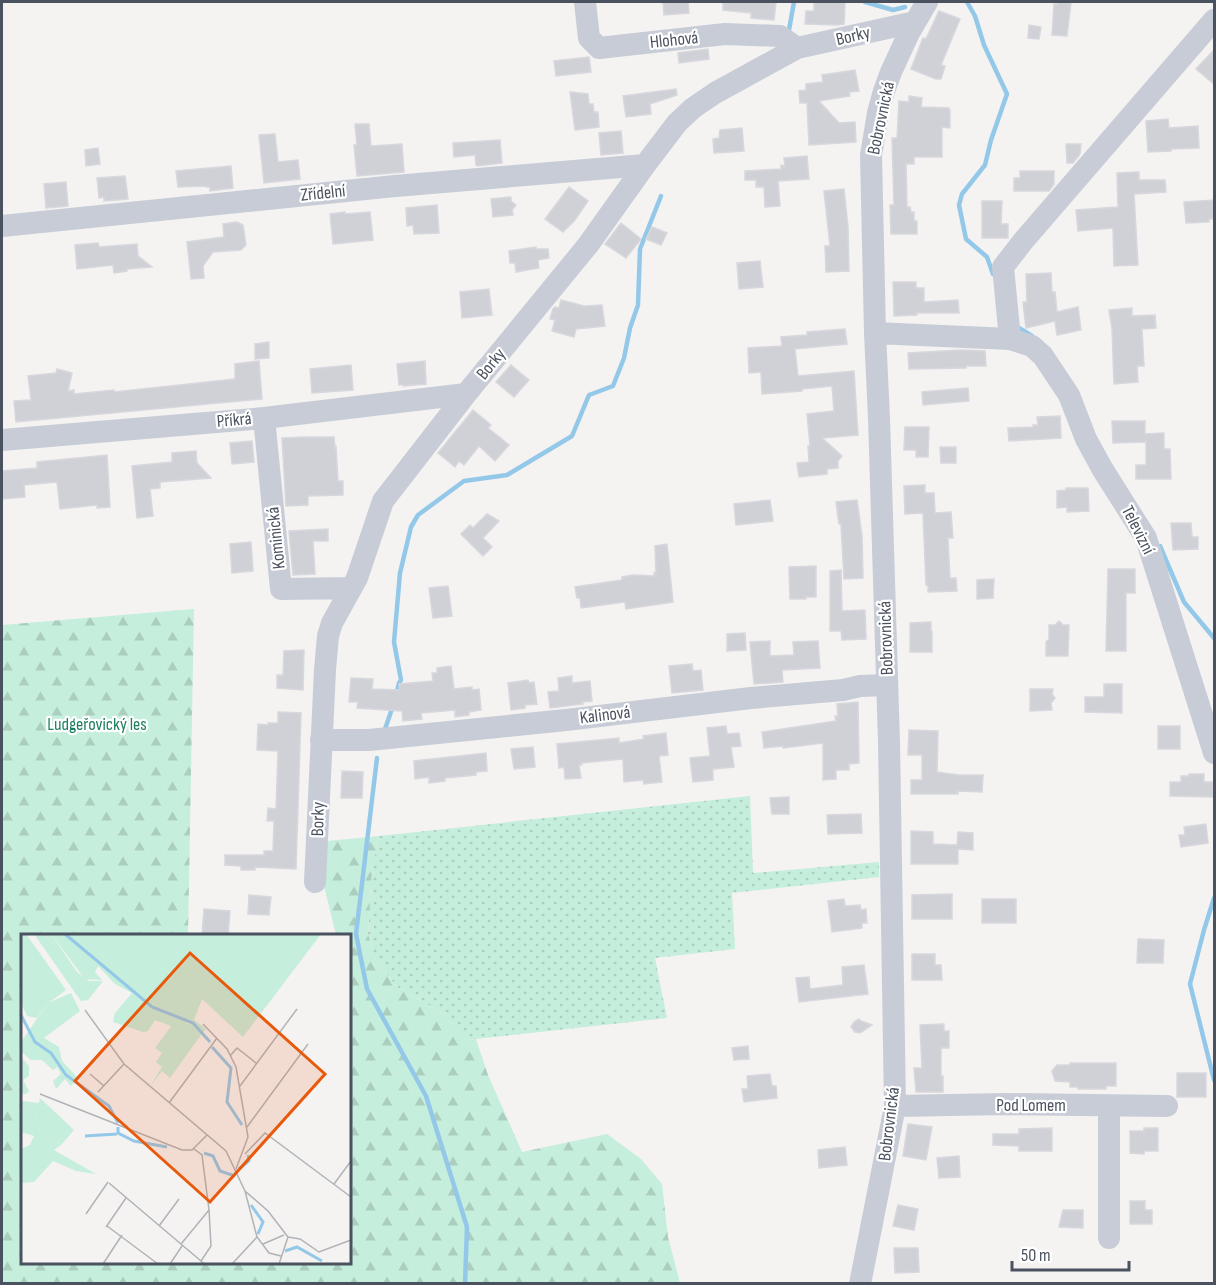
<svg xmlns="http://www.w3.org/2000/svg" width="1216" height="1285" font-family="'Sofia Sans Condensed',sans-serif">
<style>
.grass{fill:url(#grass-dots)}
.forest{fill:url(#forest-firs)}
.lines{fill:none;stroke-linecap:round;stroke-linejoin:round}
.stream{stroke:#94c8e9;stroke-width:4.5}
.building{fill:#d0d1d6;stroke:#d7d7dd;stroke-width:1.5}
.minor{stroke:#c7ccd6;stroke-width:22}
.labels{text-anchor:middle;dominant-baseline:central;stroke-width:4.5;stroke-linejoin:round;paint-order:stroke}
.street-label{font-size:18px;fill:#4b525f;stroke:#fff}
.park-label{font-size:18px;fill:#1d7f5f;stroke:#fff}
.inset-river{fill:none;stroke:#94c8e9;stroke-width:3}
.inset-road{fill:none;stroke:#b0b3b7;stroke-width:1.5}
.view{fill:#e8590c;fill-opacity:0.15;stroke:#e8590c;stroke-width:3}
.inset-edge{fill:none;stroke:#4b525f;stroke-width:3}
</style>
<defs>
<pattern id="grass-dots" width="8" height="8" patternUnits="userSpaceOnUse" patternTransform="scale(1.5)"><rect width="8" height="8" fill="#c5eedc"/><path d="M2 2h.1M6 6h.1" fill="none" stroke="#abcebf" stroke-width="1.8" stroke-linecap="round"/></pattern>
<pattern id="forest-firs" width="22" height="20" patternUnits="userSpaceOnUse" patternTransform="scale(1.5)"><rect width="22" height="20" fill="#c5eedc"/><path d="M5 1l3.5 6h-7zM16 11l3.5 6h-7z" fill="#abcebf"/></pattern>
</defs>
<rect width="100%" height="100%" fill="#f4f3f2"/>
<path class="grass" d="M750,796L753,873L879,862V877L732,893L735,949L655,958L667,1018L467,1040L439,1011L397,987L376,960L368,934L372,869L379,836Z"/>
<path class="forest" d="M194,609L188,935L22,936V1262H350V936L336,935L324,886L327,841L379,836L372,869L368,934L376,960L397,987L439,1011L467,1040L476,1039L488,1075L522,1152L607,1134L641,1159L662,1184L668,1237L680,1283L2,1284V625Z"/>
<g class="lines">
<path class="stream" d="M865,2L893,10L905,7
M967,2L975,16L984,45L1007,94L991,140L985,165L962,194L959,205L966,239L987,257L993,274
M789,30L794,2
M1019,328L1032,336
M1160,546L1184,602L1214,638
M396,695L399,683L401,680L394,642L400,573L411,527L418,515L464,481L507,475L572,436L589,395L613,386L624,358L630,328L638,305L640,249L661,196
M385,729L393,706
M377,758L356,934L367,989L426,1096L467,1227L465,1284
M1214,898L1204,930L1190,984L1214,1080"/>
</g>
<path class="building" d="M663,2H688L689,13L664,15Z
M723,2H776L774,20L751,18V13L723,10Z
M814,2H845L844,24L837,25L805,24L806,11H814Z
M1058,2H1071L1067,36L1052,35L1054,4H1057Z
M939,11L960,19L941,65L945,66L941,79H936L911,69L923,38L926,39Z
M1029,25L1041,27L1039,39L1028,38Z
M708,49L709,59L679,63L678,53Z
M1215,49V85L1196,69Z
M589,57L591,72L556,76L554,61Z
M855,70L859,91L849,92L850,96L819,101L839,123L855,122L856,142L809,145L807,103H800L799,91L806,90V84L823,82L822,75Z
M676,89L677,95L650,104L651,114L626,117L623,96Z
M570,92L588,94L589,104H593L594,112H598L599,127L575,130Z
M909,96L922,98L921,107L949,108V110H950V128L942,127V157H914V164H906L907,207H910L911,212H914V221H917V234H891L890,205H894L892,138H897L899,101L909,102Z
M1168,119L1169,128L1198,126L1199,148L1171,149V151L1148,152L1146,121Z
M355,124H369L371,146L402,144L404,172L357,176L354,145H357Z
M742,128L744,151L714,153L713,139L719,138L720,130Z
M621,131L623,153L601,155L599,133Z
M275,134L278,162L298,160L300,179L264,183L259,135Z
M500,140L502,163L477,166L476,165L475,155L454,157L453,143Z
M1066,144H1081L1080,154L1073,163H1067Z
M98,148L100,164L86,166L85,150Z
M807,156L809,179L778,181L780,206L765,207L764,187H756V180H745V171L781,169V165L785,166L784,158Z
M231,166L233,188L210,191V187H206V186L178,187L176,171Z
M1020,171H1054V184L1049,191H1014V178H1020Z
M1139,172V180H1165L1166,192L1134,194L1138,265L1114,266L1113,228L1078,231L1076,210L1118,207L1117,173Z
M125,176L128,199L104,201V197L99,198L97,178Z
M66,182L68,206L46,208L44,184Z
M569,187L588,201L575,220L563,232L545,219Z
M844,189L848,227L849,271L826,272L825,246H830L824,191Z
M511,197V201L516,205L512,210L513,215L493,217L491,199Z
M1215,200V219H1209V222L1186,223L1184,202Z
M982,201H1002L1001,224H1008V238H982Z
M437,205L439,233L414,234L413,225L407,226L406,208Z
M345,212V214L370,212L373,240L333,244L330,214Z
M237,222L243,225L246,245L241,250L213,252L203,266L204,278L191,279L187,242L224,237L223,224Z
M621,223L641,239L626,258L605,244Z
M652,227L667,233L661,245L646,239Z
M98,243L99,247L137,244L138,256L152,267L127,269V271L114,273L113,265L77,269L75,245Z
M536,247V249H548L549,258L538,260L539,268L516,272L515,263H510L509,251Z
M760,261L763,287L739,289L737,263Z
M1051,273L1052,292H1055L1057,312L1078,307L1081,330L1057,335L1055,321L1026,328L1023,302H1027L1026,274Z
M893,282H916V288H924V302L958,300L959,313H917V315L894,316Z
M489,289L492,315L462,318L460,292Z
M561,300L584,306L602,305L605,326L576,329L574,337L552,331L555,320L550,319L553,309L555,307L559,308Z
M1132,308V316L1155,315L1156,328L1142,329L1144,366H1137L1138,382L1114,384L1112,329L1109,310Z
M845,329L847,344L795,349L798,376L854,371L858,435L822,438L842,456L838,461V468L827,469V474L799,477L797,463L809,462L808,446H810L807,414L834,411L832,386L802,389V391L762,394L761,372L749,373L748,348L782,346L781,337L807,335V332Z
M269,342V358L255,359V344Z
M961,350L985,351L986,366H966V368L909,369L908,353Z
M259,361L262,399L16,422L14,401L31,400L28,376L56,373L57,369L72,373L68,391L74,390V394L114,390V392L235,379V364Z
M425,361L426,384L403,386V384L399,385L397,364Z
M351,365L353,390L312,393L310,369Z
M511,365L529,380L514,397L496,382Z
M968,388L969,401L923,405L922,392Z
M473,410L491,425L488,428L509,445L495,461L479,446L464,465L459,461L455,467L438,453Z
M1060,416L1061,438L1009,441L1008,428L1033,427V425H1038L1037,417Z
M1112,421H1145V434L1164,433V449H1170L1171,479H1136V465H1146V440V442L1113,443Z
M905,427H929L928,457H916V450H904Z
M306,437H334L335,448L336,447L338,481H343V495L308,496V505L286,506L282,438Z
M252,441L254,462L232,464L230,443Z
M940,447H956V463H941Z
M196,451L197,463L211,478L160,482V488L150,489L153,516L137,518L132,466L172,462V453Z
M107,455L110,507L97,508V505L60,509L57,482L24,485L25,497L2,499V471L37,468V462Z
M925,485V493H934L935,513L951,512L953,538H948L950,578H956L957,591L928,592V586L926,585L923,513L905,514L904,486Z
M1066,488H1088L1089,511L1067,512V507L1057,508V491L1066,490Z
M770,500L773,521L736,525L734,504Z
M857,500L862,536L863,578L844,579L841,524H839L836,502Z
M487,514L499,521L483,538L492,547L483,556L461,534L470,525L473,528Z
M1171,523H1191L1192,537H1198V549L1173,550Z
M328,529V541H313L315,574L293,575L289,531Z
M251,542L253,571L232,573L230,544Z
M667,544L673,602L626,609L625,602L581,608L580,598H577L575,587L622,580V577L633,575L654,576V573L656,572L655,546Z
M816,566V597H806V599H790L789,567Z
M1108,569H1135V593H1126V651H1106Z
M841,570L842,611L865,610L866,639L842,640L841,631H830V571Z
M994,579L993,598L977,599V580Z
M448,586L452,616L433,618L429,588Z
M1059,621L1063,625H1069L1068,656H1046V642L1049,639V625H1055Z
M931,622V631H932V652H910V623Z
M745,633L746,650L727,651V634Z
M770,641V656L794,655L793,642L818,641L820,668L782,670L783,682L754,684L750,642Z
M304,650L303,690L277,688V675H283L284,651Z
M692,664L693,671L701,670L703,690L672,693L669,666Z
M451,666L454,689L472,687V690L479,689L481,710L469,712V715L455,717V710L421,713L422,719L403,721L402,711L357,708L358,702H349L351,678L373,679L372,689L400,690L399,684L433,681L432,673H437V668Z
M572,676V683L590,681L592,701L582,702L583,704L550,708L548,692L559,691L558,678Z
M528,680L529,683L534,682L537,704L525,705V708L511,710L508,683Z
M1104,684H1122V713L1085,712V697H1104Z
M1030,689H1053L1052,694L1055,698L1051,703L1052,710L1030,711Z
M858,702L859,763L849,764V770H836V779L823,780V743L783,748V746L764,748L762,732L836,721L835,716H838L837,704Z
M278,712L301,713L296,869L255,867V870H241V866L225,865V855H264V851H273L274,821H267L268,808L276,809L278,751L257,750L258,724L268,725V723H278Z
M726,726L727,734L739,733L741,746L731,747L734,767L713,769V780L693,782L690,758L710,756L707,728Z
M1158,726H1180V749H1158Z
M909,730L938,731L937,772L958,775H983L982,792L958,791V794H911V780H922V755H908Z
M666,733L668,755L659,756L662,782L644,784L643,780L624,782L623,759L581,763L582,765H579L581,778L565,779L564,767L559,768L557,744L619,738V743L644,739L643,736Z
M533,747L535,767L514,769L511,749Z
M486,753L487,771L476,772V775L445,778V781L429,783V777L415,779L414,761Z
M342,771L363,772L362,798H341Z
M1189,774H1204V782H1213V797L1170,796V782H1181V776H1189Z
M789,797V814H772L770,798Z
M861,814L862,833L828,834L827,815Z
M1206,824L1208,843L1181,847L1179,835H1185L1184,827Z
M911,831L933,832V844L957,845L958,832L973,833V850L958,849V864H911Z
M952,894V919H912V895Z
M249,895L271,897L269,915L248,914Z
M844,899L845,906L860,905L861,910L866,909L867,923H862V928L832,932L828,901Z
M982,899H1016V923H982Z
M204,909L230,911L228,936H202Z
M1138,939L1164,940L1163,963H1137Z
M912,954H935V965H941L942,980H912Z
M864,965L868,994L799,1002L796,978L809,977L810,989L843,985L842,967Z
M859,1019L861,1021L872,1025L860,1033L855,1032L851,1027L854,1022Z
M944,1024V1031H949V1048H941V1076H943V1092H916L914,1068H922L920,1025Z
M748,1046L749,1059L734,1060L732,1048Z
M1070,1063H1116V1086H1106V1089H1078V1087H1070V1082L1055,1081L1052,1071L1057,1065H1070Z
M1177,1073H1206V1097H1177Z
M770,1074L772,1086H776L777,1098L744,1102L742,1089H748L747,1076Z
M908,1124L932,1127L926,1160L903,1156Z
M1052,1128V1151H1019V1146L993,1145V1134H1019V1129Z
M1144,1128H1158V1151H1144V1154L1130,1153V1131H1144Z
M845,1147L847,1165L819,1168L818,1150Z
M959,1156L960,1177L939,1178L937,1158Z
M1130,1201H1145V1210H1152V1224H1130Z
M898,1205L918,1209L914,1230L893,1226Z
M1063,1210H1083V1228L1059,1227Z
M894,1248H918L919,1272L895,1273Z"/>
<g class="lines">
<path class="minor" d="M585,2L589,38L599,48L725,34L780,36L797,48
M2,226L395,186L645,165
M875,333L1010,339L1032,346L1043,356L1069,395L1086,439L1103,470L1146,538L1214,753
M1010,339L1003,267L1024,240L1214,20
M264,418L281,589L351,588
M2,440L264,418L466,394
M321,740H369L566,720L751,698L843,690L860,686L887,685
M315,882L325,670L328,636L332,623L357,578L383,501L466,394L588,245L645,165L677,123L693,108L715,93L797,48L915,22
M895,1106L1006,1104L1167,1106
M1109,1106V1238
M860,1284L895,1106L889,742L879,418L875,333L871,155L878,113L884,91L891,72L909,33L927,2"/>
</g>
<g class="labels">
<g class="street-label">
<text transform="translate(853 36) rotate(-13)">Borky</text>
<text transform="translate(674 40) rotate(-6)">Hlohová</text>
<text transform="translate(881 118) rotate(-78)">Bobrovnická</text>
<text transform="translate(323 193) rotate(-6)">Zřídelní</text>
<text transform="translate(491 364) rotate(-51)">Borky</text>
<text transform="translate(234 420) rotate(-5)">Příkrá</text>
<text transform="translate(1138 530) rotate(63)">Televizní</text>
<text transform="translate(276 538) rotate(-96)">Kominická</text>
<text transform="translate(886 638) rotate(-92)">Bobrovnická</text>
<text transform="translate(605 715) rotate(-7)">Kalinová</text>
<text transform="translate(318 819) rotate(-88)">Borky</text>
<text x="1031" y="1105">Pod Lomem</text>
<text transform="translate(889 1124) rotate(-83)">Bobrovnická</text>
</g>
<g class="park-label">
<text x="97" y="724">Ludgeřovický les</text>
</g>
</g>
<g transform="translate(21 934)">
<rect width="330" height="330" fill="#f4f3f2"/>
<path d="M0,0H5L45,56L26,70L16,84L6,82L0,68ZM13,0H30L56,38L68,47H82L67,66L60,67ZM163,89L171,91L180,101L149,144L141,137L130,151L141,133L135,128L141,119L134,114L151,91ZM0,123L8,132V142L2,146L8,157L5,160H0ZM19,164L53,196L40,211L20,200L14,178L0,174V167L18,169Z" fill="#c5eedc"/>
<path d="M30,0H300L222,103L181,65L173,86L185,95L180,101L168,89L150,92L134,86L127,97L122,98L92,88L94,79L111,59L94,50L77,32L74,38L81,46L64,45ZM50,59L59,77L23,104L38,113L41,127L57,144L50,152L44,145L35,155L32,147L40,140L36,133L32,136L21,126H10L0,117V108L27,69ZM0,174L14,178L20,200L40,211L33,216L75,240L55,237L32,227L13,248L0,249V215L9,211L13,202L0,198Z" fill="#c5eedc"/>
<path class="inset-river" d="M44,0L131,73L172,89L189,108M0,81L14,108L30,119L45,141L88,172L97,189M191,113L210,134L206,168L221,191M97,193V199L113,207L146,213M64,202L96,200M183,219L192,222L199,237L214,242M218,235L228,227L227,221M230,271L242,288L237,300M264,317L276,313L301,327"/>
<path class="inset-road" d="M64,76L103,130L205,217L224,257L247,277L267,303M182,90L206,115L215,133L227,203L215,235M209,122L216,114L235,129M69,140L83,152M219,152L276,75M77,158L103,130M19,160L161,216H171L186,201M148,169L196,104M226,193L287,110M173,215L181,221L188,276L190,312L180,327L183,330M224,220L244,199L330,263M88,249L180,327M313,250L330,227M224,257L236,303L248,319L260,322M65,280L87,248M86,292L137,330M138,292L158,265M85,293L105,264M267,303L279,305L298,318L330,306M160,310L188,276M242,310L263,301M82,330L101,301M149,330L161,312M211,330L236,303M258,330L267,303"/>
<path class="view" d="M169,19L304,140L189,268L54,147Z"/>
<rect width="330" height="330" class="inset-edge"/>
</g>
<rect width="1216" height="1285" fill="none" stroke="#4b525f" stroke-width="6"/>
<path d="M1012 1261v9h117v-9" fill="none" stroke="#4b525f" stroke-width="3"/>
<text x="1021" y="1261" font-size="18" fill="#4b525f" stroke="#ffffff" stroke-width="4.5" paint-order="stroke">50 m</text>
</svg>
